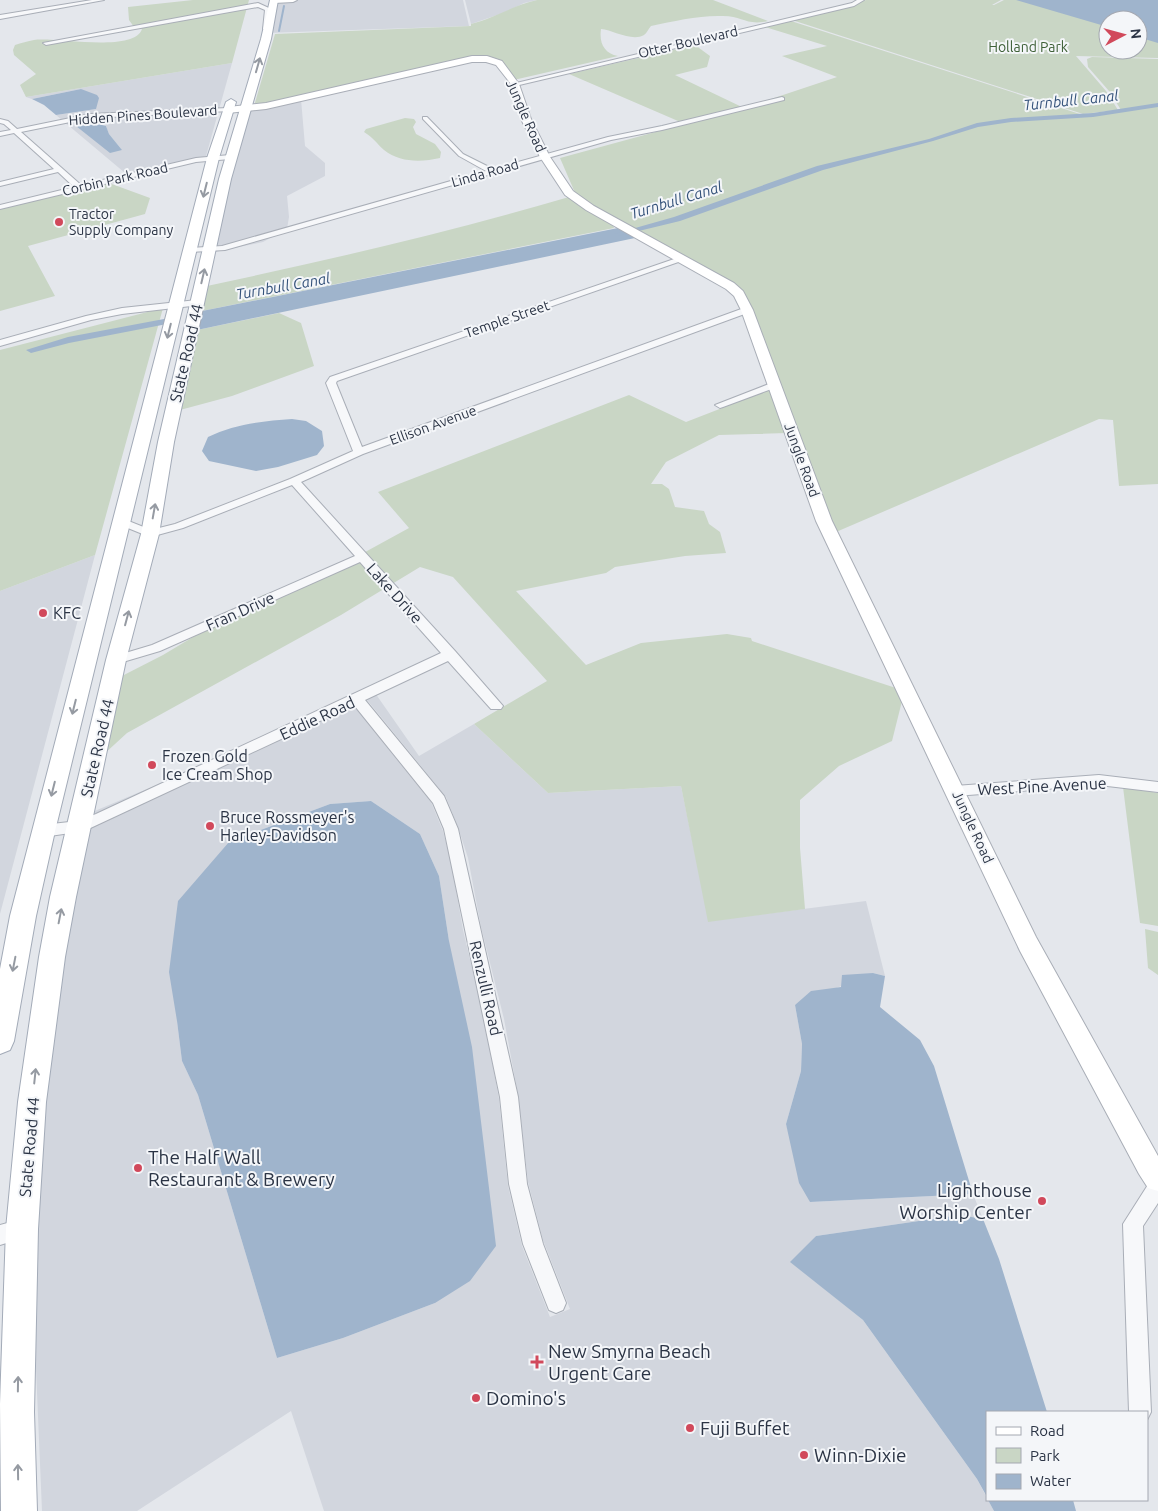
<svg xmlns="http://www.w3.org/2000/svg" width="1158" height="1511" font-family="Ubuntu,sans-serif">
<style>
.built{fill:#d2d6de;fill-rule:evenodd}
.green{fill:#c9d6c5;fill-rule:evenodd}
.water{fill:#9fb4cc}
.lines{fill:none;stroke-linecap:round;stroke-linejoin:round}
.stream{stroke:#9fb4cc;stroke-width:2}
.canal{fill:#9fb4cc;fill-rule:evenodd}
.street-casing{stroke:#a9aeb7;stroke-width:2}
.secondary-casing{stroke:#a9aeb7;stroke-width:2}
.primary-casing{stroke:#a3abb8;stroke-width:2}
.street{fill:#f7f8fa;fill-rule:evenodd}
.secondary{fill:#fff;fill-rule:evenodd}
.primary{fill:#fff;fill-rule:evenodd}
.oneway{stroke:#959aa2}
.poi-dot{fill:#d1495b;stroke:#f4f6f9;stroke-width:2}
.labels{text-anchor:middle;dominant-baseline:central;stroke-width:4;stroke-linejoin:round;paint-order:stroke}
.far-street-label{font-size:14px;fill:#2b3445;stroke:#f4f6f9}
.far-park-label{font-size:14px;fill:#3f6138;stroke:#f4f6f9}
.far-poi-label{font-size:14px;fill:#2b3445;stroke:#f4f6f9;text-anchor:start}
.far-water-label{font-size:15px;font-style:italic;fill:#34527a;stroke:#f4f6f9}
.street-label{font-size:16px;fill:#2b3445;stroke:#f4f6f9}
.poi-label{font-size:16px;fill:#2b3445;stroke:#f4f6f9;text-anchor:start}
.near-poi-label{font-size:19px;fill:#2b3445;stroke:#f4f6f9;text-anchor:start}
</style>
<rect width="100%" height="100%" fill="#e4e7ec"/>
<path class="built" d="M274,0H463L469,26L266,33Z
M465,0H537L524,3L506,12L471,24Z
M232,63L206,156L186,163L131,178L56,115L96,109L81,89L32,99L26,97ZM80,123H94L106,126L109,134L122,150Z
M301,99L305,146L325,163V176L287,196L289,217L287,229L263,242L215,252L244,119L252,109Z
M95,555L0,914V591Z
M373,690L419,756L474,724L548,793L681,786L709,921L866,901L885,976L873,973L795,1005L802,1044L801,1071L786,1124L810,1202L973,1194L983,1219L960,1215L816,1236L791,1262L863,1320L977,1479L994,1511H324L291,1411L137,1511H42L32,1274L46,1083L76,877L90,813L173,778V780L350,701L431,802L443,831L451,861L463,930L485,1022L499,1099L508,1186L522,1246L550,1317L570,1309L543,1240L528,1182L518,1095L504,1019L481,927L468,858L458,827L446,797L363,695ZM371,801L420,834L439,876L449,941L435,1303L343,1338L277,1358L198,1095L182,1061L177,1021L229,842L330,804Z"/>
<path class="green" d="M193,0H249L232,63L26,97L20,85L36,74L14,55L13,50L15,45C21,43 28,41 34,40C56,37 134,53 142,29L134,27L129,20L128,7Z
M537,0H713L768,21C746,26 743,16 723,16C700,15 674,21 651,26C648,29 647,33 644,35C632,42 613,30 601,29C599,43 604,53 618,56L518,79H515L500,61L484,56L254,106L275,34L471,26V24C495,18 514,5 537,0Z
M866,0H1001L992,5H994L1004,0H1158V58L1076,56L1106,91L1118,110L1083,114L792,20ZM1108,20H1138V50H1108Z
M791,21L1083,115L1121,110L1109,91L1088,67L1087,59L1092,57L1158,59V484L1119,486L1113,420L1099,419L836,532L743,294L576,195L560,158L685,124L569,74L695,45L710,56L707,67L675,75L744,108L837,77L782,56L827,46L765,27Z
M405,118L414,119L416,122L413,127L416,134L435,144L441,152L440,158C422,162 400,163 384,150C376,143 375,139 364,132L366,129Z
M109,183L150,198L145,214L28,246L55,296L0,311V209Z
M569,197L612,223L614,228L202,311L207,286C329,260 450,232 569,197Z
M163,308L95,555L0,591V350Z
M279,313L301,323L314,366L232,396L180,410L197,330Z
M771,389L787,433L719,435L666,462L651,484H662L669,489L675,507L704,511L709,524L720,532L726,553L685,556L615,567L606,573L516,591L586,665L641,643L727,634L751,638L752,641L899,689L903,697L892,741L839,766L800,800V848L805,909L708,922L681,786L548,793L474,724L547,681L453,577L420,567L341,615L127,733L103,755L120,677L163,655L263,595L336,568L409,528L378,492L629,395L686,422Z
M1123,787L1158,793V926L1140,923Z
M1145,929L1158,932V975L1148,968Z"/>
<path class="water" d="M1016,0H1158V43L1138,37V20H1108V27Z
M81,89L97,95L99,98L96,109L56,115L44,105L32,99Z
M80,123H94L106,126L109,134L122,150L110,153L76,126Z
M618,228L635,238L197,330L202,311Z
M292,419L306,421L322,431L324,446L317,455L278,467L256,471L209,461L202,451L208,437C234,424 263,421 292,419Z
M371,801L420,834L439,876L449,941L472,1047L496,1246L470,1281L435,1303L343,1338L277,1358L198,1095L182,1061L177,1021L169,972L178,901L229,842L330,804Z
M873,973L885,976L880,1007L920,1040L934,1066L973,1194L810,1202L799,1183L786,1124L801,1071L802,1044L795,1005L811,991L841,987L842,975Z
M960,1215L983,1219L999,1259L1047,1412H987V1497L977,1479L863,1320L790,1262L816,1236Z
M988,1500H1073L1076,1511H994Z"/>
<g class="lines">
<path class="stream" d="M279,31L284,6"/>
<path class="canal" d="M1158,103V107L1093,117L1011,122L978,127L933,141L823,170L680,221L618,236L614,234L674,217L817,166L929,139L977,123L1011,118L1093,113Z
M164,319L167,320V324L69,343L31,353L26,350L68,337Z"/>
<defs>
<path id="street" d="M92,0H104L0,19V15Z
M857,0H864L854,6L515,86L512,84L852,3Z
M258,3L271,9L268,30L263,29L265,10L258,7L46,45L43,43Z
M782,97L784,98V100L662,130L611,140L225,250L190,252L186,250L190,248L222,246L486,171L459,156L423,119V117H427L463,154L493,169L608,137L662,126Z
M228,108L230,109V111L90,118L21,132L81,185L196,158L230,155L234,157L230,159L196,162L0,209V205L74,187L58,172L0,186V182L54,169L14,133L0,136V132L11,130L4,124L0,123V119L8,121L17,129L90,114Z
M680,257L687,259L337,381L336,383L362,447L744,308H750V312L363,454L301,482L455,651L503,706L501,709H491L448,661L365,700L444,796L458,829L518,1097L527,1184L543,1244L566,1303L563,1310L556,1313L549,1310L523,1244L509,1184L500,1097L444,829L433,803L354,705L84,831L43,837L38,835L36,831L38,827L43,825L78,821L96,814L441,653L360,562L160,651L116,664L112,663L110,660L112,657L152,645L355,556L292,485L183,528L150,537L118,524L116,522L118,520H126L151,530L175,524L290,479L353,451L326,383L330,377Z
M197,300L201,303L200,305L122,314L91,320L0,346V340L86,316L122,308Z
M774,382L779,385L777,387L723,407L720,408L715,405Z
M1099,775L1158,782V792L1099,785L955,796L950,795L948,791L950,787L955,786Z
M1158,1178V1203L1143,1226L1151,1412L1147,1420V1412H1129L1123,1224L1151,1180Z
M22,1219L29,1222L32,1229L29,1236L0,1245V1225Z"/>
<path id="secondary" d="M271,0H297L293,2L274,3Z
M472,56H487L502,61L519,84L531,119L550,157L573,191L594,206L734,283L743,291L753,310L832,521L1036,937L1158,1156V1191L1148,1188L1139,1174L1020,951L816,521L741,310L734,296L726,289L586,210L565,195L540,157L521,119L511,84L496,65L486,62H472L266,109L228,113L223,110L228,107L266,103Z"/>
<path id="primary" d="M270,0H278L271,39L231,179L174,442L159,534L126,660L76,897L65,957L46,1102L38,1229L34,1412L37,1511H1L0,1404L6,1229L18,1102L39,957L50,897L106,660L141,534L158,442L219,179L261,39Z
M231,99L236,102L219,158L55,831L36,916L14,1041L10,1050L0,1054V969L10,916L207,158L226,102Z"/>
</defs>
<use href="#street" class="street-casing"/>
<use href="#secondary" class="secondary-casing"/>
<use href="#primary" class="primary-casing"/>
<use href="#street" class="street"/>
<use href="#secondary" class="secondary"/>
<use href="#primary" class="primary"/>
</g>
<defs><path id="oneway-shaft" d="M-6 0H5M1.5-3L5.5 0L1.5 3" fill="none" stroke-width="1.6" stroke-linecap="round" stroke-linejoin="round" transform="scale(1.25)"/></defs>
<g class="oneway">
<use href="#oneway-shaft" transform="translate(258 65) rotate(-74)"/>
<use href="#oneway-shaft" transform="translate(205 190) rotate(104)"/>
<use href="#oneway-shaft" transform="translate(203 276) rotate(-77)"/>
<use href="#oneway-shaft" transform="translate(169 331) rotate(104)"/>
<use href="#oneway-shaft" transform="translate(154 511) rotate(-80)"/>
<use href="#oneway-shaft" transform="translate(127 618) rotate(-75)"/>
<use href="#oneway-shaft" transform="translate(74 707) rotate(104)"/>
<use href="#oneway-shaft" transform="translate(53 789) rotate(104)"/>
<use href="#oneway-shaft" transform="translate(60 916) rotate(-79)"/>
<use href="#oneway-shaft" transform="translate(14 964) rotate(101)"/>
<use href="#oneway-shaft" transform="translate(35 1076) rotate(-84)"/>
<use href="#oneway-shaft" transform="translate(18 1384) rotate(-89)"/>
<use href="#oneway-shaft" transform="translate(18 1472) rotate(-91)"/>
</g>
<g class="poi-dot">
<circle cx="59" cy="222" r="5"/>
<circle cx="43" cy="613" r="5"/>
<circle cx="152" cy="765" r="5"/>
<circle cx="210" cy="826" r="5"/>
<circle cx="138" cy="1168" r="5"/>
<circle cx="1042" cy="1201" r="5"/>
<path d="M534.5 1354.5h5v5h5v5h-5v5h-5v-5h-5v-5h5z"/>
<circle cx="476" cy="1398" r="5"/>
<circle cx="690" cy="1428" r="5"/>
<circle cx="804" cy="1455" r="5"/>
</g>
<g class="labels">
<g class="far-street-label">
<text transform="translate(688 42) rotate(-13)">Otter Boulevard</text>
<text transform="translate(143 115) rotate(-4)">Hidden Pines Boulevard</text>
<text transform="translate(526 116) rotate(66)">Jungle Road</text>
<text transform="translate(485 173) rotate(-16)">Linda Road</text>
<text transform="translate(115 179) rotate(-13)">Corbin Park Road</text>
<text transform="translate(507 319) rotate(-19)">Temple Street</text>
<text transform="translate(433 425) rotate(-20)">Ellison Avenue</text>
<text transform="translate(802 460) rotate(70)">Jungle Road</text>
<text transform="translate(973 827) rotate(65)">Jungle Road</text>
</g>
<g class="far-park-label">
<text x="1028" y="47">Holland Park</text>
</g>
<g class="far-poi-label">
<text x="69" y="214">Tractor<tspan x="69" dy="16">Supply Company</tspan></text>
</g>
<g class="far-water-label">
<text transform="translate(1071 100) rotate(-6)">Turnbull Canal</text>
<text transform="translate(676 200) rotate(-17)">Turnbull Canal</text>
<text transform="translate(283 286) rotate(-10)">Turnbull Canal</text>
</g>
<g class="street-label">
<text transform="translate(186 353) rotate(-77)">State Road 44</text>
<text transform="translate(395 593) rotate(48)">Lake Drive</text>
<text transform="translate(240 611) rotate(-24)">Fran Drive</text>
<text transform="translate(317 718) rotate(-25)">Eddie Road</text>
<text transform="translate(97 748) rotate(-77)">State Road 44</text>
<text transform="translate(1042 786) rotate(-3)">West Pine Avenue</text>
<text transform="translate(486 988) rotate(77)">Renzulli Road</text>
<text transform="translate(29 1147) rotate(-85)">State Road 44</text>
</g>
<g class="poi-label">
<text x="53" y="613">KFC</text>
<text x="162" y="756">Frozen Gold<tspan x="162" dy="18">Ice Cream Shop</tspan></text>
<text x="220" y="817">Bruce Rossmeyer's<tspan x="220" dy="18">Harley-Davidson</tspan></text>
</g>
<g class="near-poi-label">
<text x="148" y="1157">The Half Wall<tspan x="148" dy="22">Restaurant &amp; Brewery</tspan></text>
<text x="1032" y="1190" text-anchor="end">Lighthouse<tspan x="1032" dy="22">Worship Center</tspan></text>
<text x="548" y="1351">New Smyrna Beach<tspan x="548" dy="22">Urgent Care</tspan></text>
<text x="486" y="1398">Domino's</text>
<text x="700" y="1428">Fuji Buffet</text>
<text x="814" y="1455">Winn-Dixie</text>
</g>
</g>
<rect x="986" y="1411" width="162" height="90" fill="#f4f6f9" stroke="#a4a8b1"/>
<rect x="996" y="1427" width="25" height="8" fill="#ffffff" stroke="#a4a8b1"/>
<text x="1030" y="1436" font-size="15" fill="#2b3445">Road</text>
<rect x="996" y="1448" width="25" height="15" fill="#c9d6c5" stroke="#a4a8b1"/>
<text x="1030" y="1461" font-size="15" fill="#2b3445">Park</text>
<rect x="996" y="1474" width="25" height="15" fill="#9fb4cc" stroke="#a4a8b1"/>
<text x="1030" y="1486" font-size="15" fill="#2b3445">Water</text>
<g transform="translate(1123 35) rotate(84)"><circle r="24" fill="#f4f6f9" stroke="#a4a8b1"/>
<path d="M0-4L9 19L0 12L-9 19Z" fill="#d1495b"/>
<text y="-8" font-size="14" font-weight="bold" text-anchor="middle" fill="#2b3445">N</text>
</g>
</svg>
